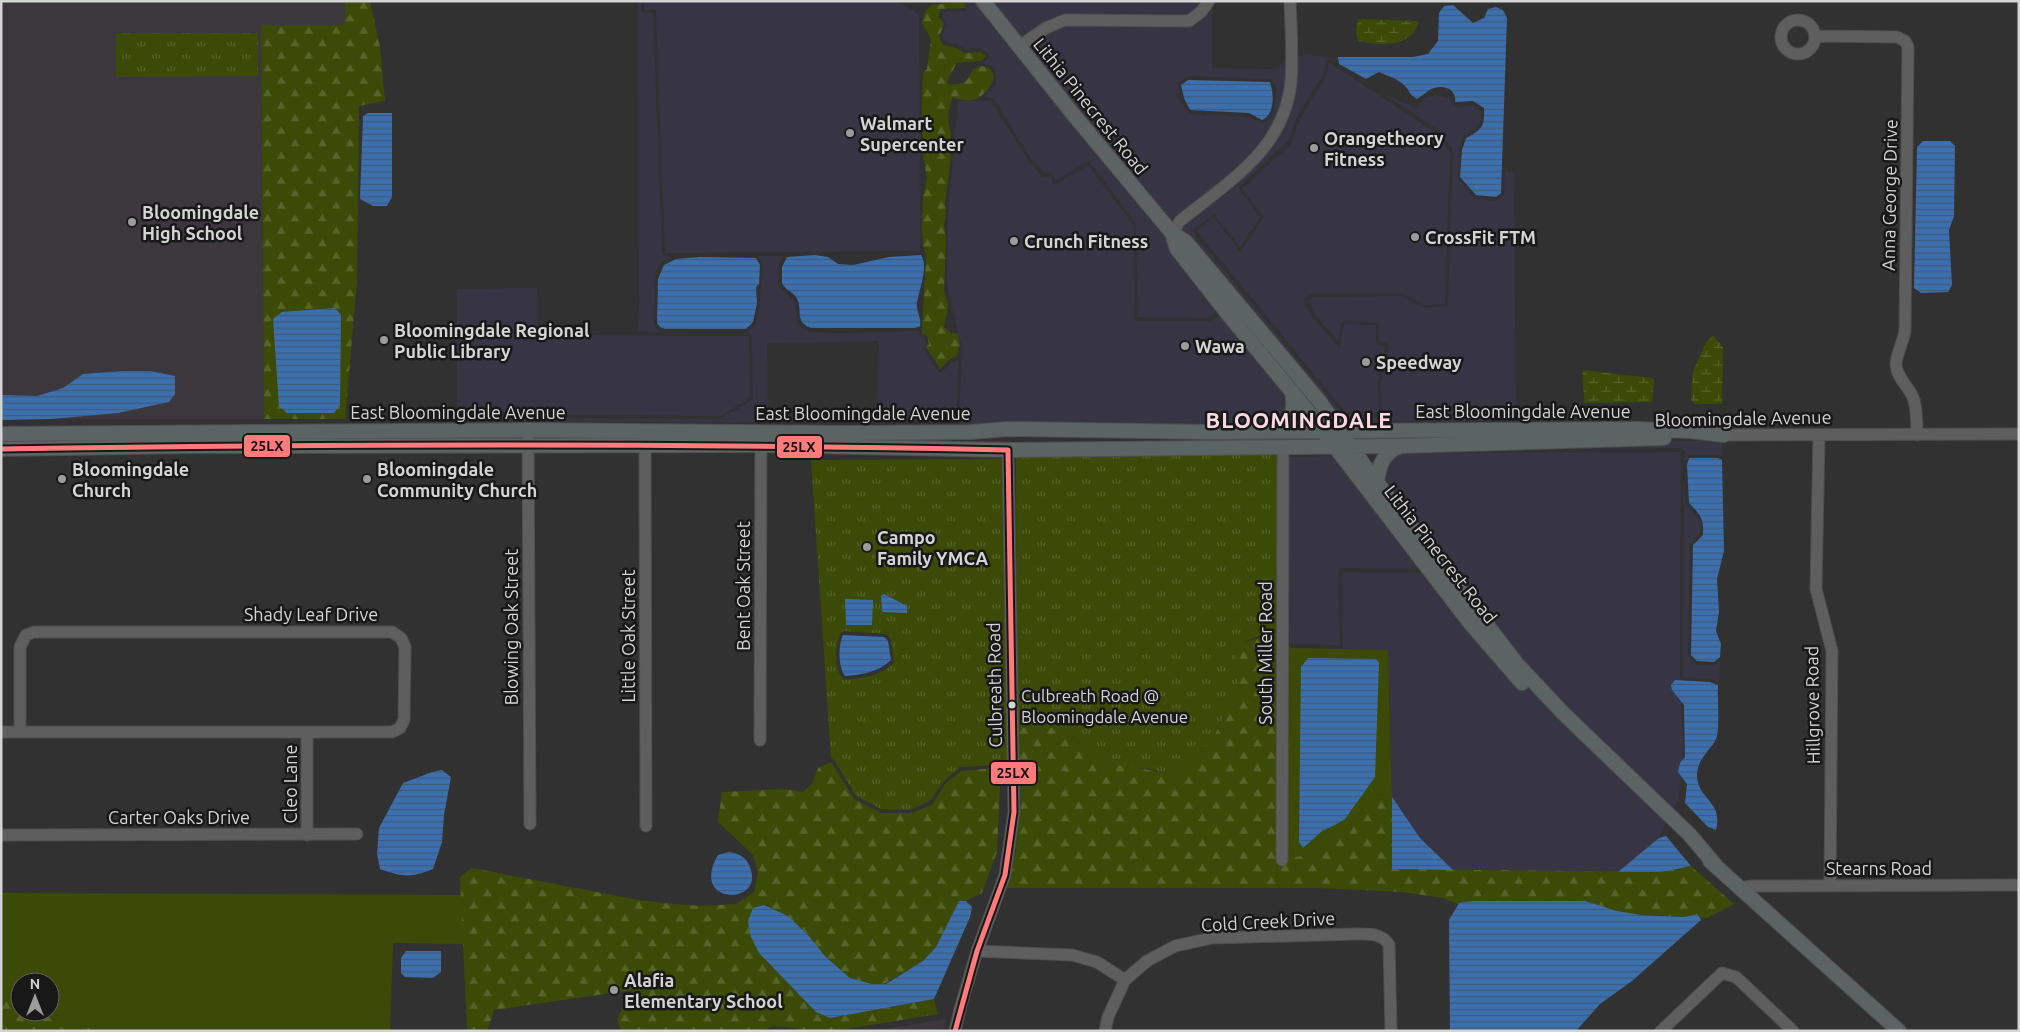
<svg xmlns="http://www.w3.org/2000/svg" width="2020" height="1032" font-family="Ubuntu,sans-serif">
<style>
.commercial{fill:#373544;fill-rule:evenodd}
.built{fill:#3b373d}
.grass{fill:#3b4a07}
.forest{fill:url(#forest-firs)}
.wetland{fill:url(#wetland-marsh)}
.park{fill:url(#park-tufts);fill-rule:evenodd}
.water{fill:url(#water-rules)}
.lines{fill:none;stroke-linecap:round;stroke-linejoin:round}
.minor-casing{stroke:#4e4e4e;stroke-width:13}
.major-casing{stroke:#4e4e4e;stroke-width:16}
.minor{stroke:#5f5e5f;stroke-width:11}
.major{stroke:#5b6462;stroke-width:14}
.bus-1-casing{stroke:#191819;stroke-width:9}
.bus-1{stroke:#ff7a7a;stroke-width:5}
.poi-dot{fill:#9c9b9c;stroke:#191819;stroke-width:2}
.bus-dot{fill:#d5d4d5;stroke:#191819;stroke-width:2}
.labels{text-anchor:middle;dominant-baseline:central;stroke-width:5;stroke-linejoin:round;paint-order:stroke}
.bus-label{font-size:17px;fill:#d5d4d5;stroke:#191819;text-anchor:start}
.street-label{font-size:18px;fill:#d5d4d5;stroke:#191819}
.poi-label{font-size:18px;font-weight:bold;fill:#d5d4d5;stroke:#191819;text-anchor:start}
.district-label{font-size:22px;font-weight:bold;letter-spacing:1px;fill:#fbd9e4;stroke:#191819}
.line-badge{stroke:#191819;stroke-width:2}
.pale-badge-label{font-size:14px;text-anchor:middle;font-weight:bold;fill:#111}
</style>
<defs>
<pattern id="forest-firs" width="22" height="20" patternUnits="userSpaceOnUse" patternTransform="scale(1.25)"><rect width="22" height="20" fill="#3b4a07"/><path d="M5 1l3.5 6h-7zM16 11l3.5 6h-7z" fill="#56632a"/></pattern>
<pattern id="wetland-marsh" width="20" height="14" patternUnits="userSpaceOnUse" patternTransform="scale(1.25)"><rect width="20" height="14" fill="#3b4a07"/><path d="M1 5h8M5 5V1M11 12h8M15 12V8" fill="none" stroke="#56632a"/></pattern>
<pattern id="park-tufts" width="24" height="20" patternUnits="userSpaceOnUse" patternTransform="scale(1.25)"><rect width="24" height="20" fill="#3b4a07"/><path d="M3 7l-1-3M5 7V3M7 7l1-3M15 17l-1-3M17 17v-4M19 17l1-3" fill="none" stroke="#56632a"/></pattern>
<pattern id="water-rules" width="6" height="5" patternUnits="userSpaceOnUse" patternTransform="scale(1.25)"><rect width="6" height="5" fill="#3c6fad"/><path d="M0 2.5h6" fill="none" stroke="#3e5a7c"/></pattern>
</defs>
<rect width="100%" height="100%" fill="#313131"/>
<path class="commercial" d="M638,1H641V12L653,13L662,253L664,256L673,257L662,262L656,271L655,279L654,324L658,330L663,332H637L639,310Z
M644,1H896L919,14L920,251L665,253L656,10H644Z
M969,1H978L1167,233L1218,311L1214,314L1209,318L1138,317L1136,224L1089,161H1086L1056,181L1051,172L1044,173L1030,157L994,99L984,97L992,90L996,82V73L992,66L984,63L989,58V54L982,48L965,49L957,44L945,41L942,37L947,24L942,16L943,12L966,11Z
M988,1H1204L1188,17L1065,16L1019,42Z
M1212,3V68L1275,69L1288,60L1287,83L1282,109L1261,147L1172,226L1024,48L1048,32L1066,24L1189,26ZM1188,76L1272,79L1277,91L1272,117L1268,121L1262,123L1248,117L1208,114L1204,116L1189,113L1176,95L1179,93L1178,83Z
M1307,54L1335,59L1336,62L1330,59L1326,61L1324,73L1297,116L1288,141L1239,187L1240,191L1260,217L1240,247L1214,214L1195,228L1194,234L1343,414L1381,417L1383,413L1380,387L1389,347L1387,343L1379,341L1378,323L1343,321L1341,323L1338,341L1315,314L1308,301L1314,297L1401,296L1424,308L1448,306L1453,150L1439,130L1382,93L1417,109L1424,99L1434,95L1451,99L1452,104L1457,108L1473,105L1481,110V120L1476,129L1463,137L1459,150L1458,179L1475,199L1497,201L1504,194L1505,172H1514L1516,421L1339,422L1178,232L1183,224L1255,165L1267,153L1277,138L1296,57Z
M1329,62L1437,134L1450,151L1445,304L1425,305L1402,293H1313L1303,299L1312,316L1340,349L1344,324L1376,325V344L1386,346L1377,386L1380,413L1345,412L1197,231L1213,217L1241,252L1264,217L1242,189L1291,144L1300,119L1327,75Z
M958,101H991L1028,160L1042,177L1050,176L1055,185L1088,165L1134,226L1135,321H1210L1222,314L1290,397L1291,409L1276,427H959L962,348L947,283L948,217Z
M759,256H783L778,266V284L781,289L794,300L797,319L799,325L803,329L811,332L839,333L919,331V335L924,338L926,343L923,349L939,372H942L952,362L958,360L957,418L877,422L879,341L767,343L768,422H540V418L720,419L751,401L753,398L752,336L751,333H747L756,324L758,316L763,265Z
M537,288L538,335L749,336L750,398L720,416L457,414V289Z
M1722,440V456L1718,455H1689L1685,462V451L1681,448L1583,449V444Z
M1681,452L1680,675L1684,761L1678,800L1659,838L1618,872L1453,870L1420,838L1392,797L1388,650L1343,649L1342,572L1461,573L1384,477L1383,467L1399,453Z
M1337,456L1423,569L1340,568L1338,572L1340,645L1292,644L1286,640L1287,457Z
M1684,478L1686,504L1697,516L1701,523L1700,533L1690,545L1688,656L1697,665H1714L1720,662L1719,682L1711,679L1683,677Z"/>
<path class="built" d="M1,1H345V25L261,26L264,419H1Z
M946,1019L943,1031H872Z"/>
<path class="grass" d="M1291,648L1388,650L1392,797L1375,794L1343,834L1306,856L1289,857Z
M1,893L467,895V944L393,943L390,1031H98L47,1012H50V982H20V1002L1,995Z"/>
<path class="forest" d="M345,1H370L380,47L385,101L359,106L357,281L345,419H264L261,25H345Z
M960,2L966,3L965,8L941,9L938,17L944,23L939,37L943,45L957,48L964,53L981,52L986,56L981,61L956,63C954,71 948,76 947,84C961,86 968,83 973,69L982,66L989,68L993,74V81C983,99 972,105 952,97L948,116L952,146L945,204L946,212L944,225L946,240L944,290L948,306L944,327L951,333L958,334L960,346L956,357L950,359L940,369L926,347L929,344L927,336L922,333L926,255L923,245L922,222L923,196L927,179L922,148V92L923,73L927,69L931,39L922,23L925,12L930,5Z
M1283,632V642L1291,648L1289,857L1306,856L1343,834L1375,794L1392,797L1393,869L1662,872L1691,866L1734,904L1707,918L1460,905L1443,898L1402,892L1318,888H1007L1016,850L1021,803L1017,728H1057L1067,733L1083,747L1108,764L1130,766L1168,774L1184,771L1215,734L1239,689L1235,650L1240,643Z
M831,762L854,799L881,813H911L932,805L945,784L961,771L997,768L1000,786L997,852L982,893L966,901H959L936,947L923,962L884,984H872L850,978L825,956L809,936L788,916L764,905L753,908L830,1018L934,999L938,1014L834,1031H799L794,1028L773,1026L763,1031H621L617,1019L632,990L494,1010L487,1031H467L460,877L472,868L639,900L674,904L702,906L736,904L754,892L758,872L753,855L718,822L722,792L784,789L803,792L812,784L818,768Z
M1,995L20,1002V1012H47L98,1031H1Z"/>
<path class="wetland" d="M1361,19L1415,21L1419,22C1410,48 1382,46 1359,41C1355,35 1356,27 1358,21Z
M1713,335L1723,347L1722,404H1695L1691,400L1693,372L1705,344Z
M1583,370L1651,378L1654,380L1652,402L1584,403C1585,393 1581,377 1583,370Z"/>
<path class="park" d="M116,33H258V76L116,77Z
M1016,450L1279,451L1277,633C1263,635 1244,638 1235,650L1239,673V689L1215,734L1184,771L1168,774L1150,769L1108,764L1095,757L1067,733L1057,728H1017Z
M1005,459L1009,768H1000L996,765L960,767L944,781L930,801L910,810L881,809L856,796L834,760L831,758L811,460ZM844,631L886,634L891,640L894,662C882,676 862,678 844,680C833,669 835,645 841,632Z"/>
<path class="water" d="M1453,5L1473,23L1484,18L1488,9L1496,7L1503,10L1507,18L1501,193L1496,197L1476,195L1460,177L1462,150L1466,138C1482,130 1485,126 1484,108L1473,101L1455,102C1457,88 1442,84 1431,89C1426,92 1422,96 1417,99C1410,95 1410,92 1406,87C1399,79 1388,76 1379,72L1366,79L1339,64L1338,57H1413L1428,54L1438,41L1439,13L1444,6Z
M1188,80L1270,82C1274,93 1275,115 1262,120L1249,113L1190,110L1184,98L1181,85Z
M368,113H392V197L387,206H373L360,199L363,116Z
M1923,141H1950L1955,146L1954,216L1949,230L1952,285L1948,292L1921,293L1914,288L1917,147Z
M815,255L828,257L838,264L853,265L889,257L921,255C929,266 919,290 917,302C915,310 922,317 920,326L915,328H811C793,321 804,310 796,297C792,291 785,290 782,283V267L787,257Z
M700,257L756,258L760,265L759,284L756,287L757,303L753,322L746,329H665L660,327L657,323L658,279L664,265L676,259Z
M335,308L341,315L340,405L334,413H287L279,406L273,319L282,312Z
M122,371H150L175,376V394L169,402L118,413L51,419L1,420V395L37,396L63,388L83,374Z
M1689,458H1718L1722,460L1724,551L1717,579L1719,612L1716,631L1721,644L1720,657L1714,662L1697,661L1691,655L1693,545L1703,535C1704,517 1700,515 1689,503L1687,465Z
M884,594L907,606V613L882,612L881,596Z
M845,599L873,600L872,625H846Z
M843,635L884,637L888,641L891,660C879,672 861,675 845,676C838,666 838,646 843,635Z
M1308,658L1376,659L1379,663L1375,777L1345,819L1335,825L1322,831L1303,848L1299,842L1301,667Z
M1675,680L1710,682L1718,685C1717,702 1720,720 1717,736C1715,747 1698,756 1697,774C1696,799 1724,801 1716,830L1708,827L1685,803L1687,784L1678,772L1680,763L1685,757L1684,705L1672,690L1671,685Z
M442,770L451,777L444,815L442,842L433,869C411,878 402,877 380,869L377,854L379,828L403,783L432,772Z
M1392,797L1420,838L1453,870L1392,869Z
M1666,836L1691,866L1662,872H1618L1659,838Z
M729,852C740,854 747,857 751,870C762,906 689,905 718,855Z
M959,901H966L972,907L970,917L934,999L830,1018L816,1012L759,953L751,937L748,921L753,908L764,905L788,916L809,936L825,956L850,978L872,984H886L923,961L936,947Z
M1473,901H1585L1617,911L1641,915L1684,917L1697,914L1701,920L1632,981L1600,1004L1576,1031H1450L1449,920L1459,903Z
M406,951H441V972L433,978L405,977L401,973V958Z"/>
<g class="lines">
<defs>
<path id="minor" d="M1781 37a17 17 0 1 1 34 0a17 17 0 1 1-34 0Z
M1816,36L1897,37L1905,41L1908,47L1905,331C1903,343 1896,354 1896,365C1897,379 1910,387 1914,400C1917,411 1917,423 1917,435
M1018,47L1046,28L1065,20L1189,21L1201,12L1209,1
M1172,233L1180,221C1229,181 1284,150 1291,82C1293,55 1291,28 1290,1
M528,430L530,824
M1724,435L2019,434
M1819,435L1816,589L1832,651L1830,886
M645,446L646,826
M1,732H392L400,728L404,720L405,647L401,638L392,632H34L26,635L20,647V732
M760,740L761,436
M1,835L357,834
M307,835V733
M1282,860L1283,447
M1740,888L1753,886L2019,885
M977,951L1072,955L1097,962L1125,980
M955,1031L960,1009L977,951L1005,875L1014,812L1008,450
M1105,1031L1108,1017L1125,980L1147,961L1175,946L1212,938L1356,934C1369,934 1382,933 1389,945L1391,1031
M1661,1031L1722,973L1736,977L1793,1031"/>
<path id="major" d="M983,1L1073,114L1172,233L1186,242L1320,402L1366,468L1517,664L1563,713L1690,835L1716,866
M1172,233L1177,249L1228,314L1306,409L1470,623L1522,683
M1273,431C1291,419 1296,414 1292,391
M1,434L528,430L855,433L971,432L1008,429L1206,432L1637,429L1690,431L1724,435
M1,449L190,446L761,445L1008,450L1400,446L1664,438
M1377,482C1379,465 1383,453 1400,446
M1710,861L1899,1031"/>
</defs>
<use href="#minor" class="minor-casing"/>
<use href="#major" class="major-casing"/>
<use href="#minor" class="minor"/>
<use href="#major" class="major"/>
<defs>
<path id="bus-1" d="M1,449C337,444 672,443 1008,450L1014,812L1005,875L977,951L955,1031"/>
</defs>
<use href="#bus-1" class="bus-1-casing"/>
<use href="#bus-1" class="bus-1"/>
</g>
<g class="poi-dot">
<circle cx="850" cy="133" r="5"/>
<circle cx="1314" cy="148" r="5"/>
<circle cx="132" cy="222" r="5"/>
<circle cx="1415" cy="237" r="5"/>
<circle cx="1014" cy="241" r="5"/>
<circle cx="384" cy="340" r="5"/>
<circle cx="1185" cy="346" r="5"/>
<circle cx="1366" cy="362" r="5"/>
<circle cx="62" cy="479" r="5"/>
<circle cx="367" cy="479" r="5"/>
<circle cx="867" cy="547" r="5"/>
<circle cx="614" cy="990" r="5"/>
</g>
<circle class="bus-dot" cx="1012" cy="705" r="4.5"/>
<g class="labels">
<g class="bus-label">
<text x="1021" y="695">Culbreath Road @<tspan x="1021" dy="21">Bloomingdale Avenue</tspan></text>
</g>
<g class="street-label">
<text transform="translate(1091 106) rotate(51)">Lithia Pinecrest Road</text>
<text transform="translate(1889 195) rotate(-89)">Anna George Drive</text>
<text x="1523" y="411">East Bloomingdale Avenue</text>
<text x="458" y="412">East Bloomingdale Avenue</text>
<text x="863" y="413">East Bloomingdale Avenue</text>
<text transform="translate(1743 418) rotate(-1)">Bloomingdale Avenue</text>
<text transform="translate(1441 554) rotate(52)">Lithia Pinecrest Road</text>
<text transform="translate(743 586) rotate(-90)">Bent Oak Street</text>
<text x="311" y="614">Shady Leaf Drive</text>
<text transform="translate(511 627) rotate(-90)">Blowing Oak Street</text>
<text transform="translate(628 636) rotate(-90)">Little Oak Street</text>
<text transform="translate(1265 653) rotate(-90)">South Miller Road</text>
<text transform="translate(994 685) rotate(-91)">Culbreath Road</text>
<text transform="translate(1812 705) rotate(-91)">Hillgrove Road</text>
<text transform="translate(290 784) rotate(-90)">Cleo Lane</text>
<text x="179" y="817">Carter Oaks Drive</text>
<text x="1879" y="868">Stearns Road</text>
<text transform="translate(1268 921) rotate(-3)">Cold Creek Drive</text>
</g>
<g class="poi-label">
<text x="860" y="123">Walmart<tspan x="860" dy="21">Supercenter</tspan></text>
<text x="1324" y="138">Orangetheory<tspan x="1324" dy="21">Fitness</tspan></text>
<text x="142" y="212">Bloomingdale<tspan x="142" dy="21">High School</tspan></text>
<text x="1425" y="237">CrossFit FTM</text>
<text x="1024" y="241">Crunch Fitness</text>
<text x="394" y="330">Bloomingdale Regional<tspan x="394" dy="21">Public Library</tspan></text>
<text x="1195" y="346">Wawa</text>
<text x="1376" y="362">Speedway</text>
<text x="72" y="469">Bloomingdale<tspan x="72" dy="21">Church</tspan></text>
<text x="377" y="469">Bloomingdale<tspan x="377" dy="21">Community Church</tspan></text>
<text x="877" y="537">Campo<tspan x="877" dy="21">Family YMCA</tspan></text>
<text x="624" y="980">Alafia<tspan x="624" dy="21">Elementary School</tspan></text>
</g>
<g class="district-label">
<text x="1299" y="419">BLOOMINGDALE</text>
</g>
</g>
<g class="line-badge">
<rect x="243" y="434" width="48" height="24" rx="5" fill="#ff7a7a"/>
<rect x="776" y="435" width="47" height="24" rx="5" fill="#ff7a7a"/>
<rect x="990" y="761" width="47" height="24" rx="5" fill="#ff7a7a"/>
</g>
<g class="pale-badge-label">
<text x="267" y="451">25LX</text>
<text x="799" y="452">25LX</text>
<text x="1013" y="778">25LX</text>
</g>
<rect width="2020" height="1032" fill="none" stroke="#d5d4d5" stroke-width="5"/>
<g transform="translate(35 997)"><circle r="24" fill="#191819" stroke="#646364"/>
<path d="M0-4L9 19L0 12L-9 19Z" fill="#9c9b9c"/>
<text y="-8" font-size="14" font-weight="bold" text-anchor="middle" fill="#d5d4d5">N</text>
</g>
</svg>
